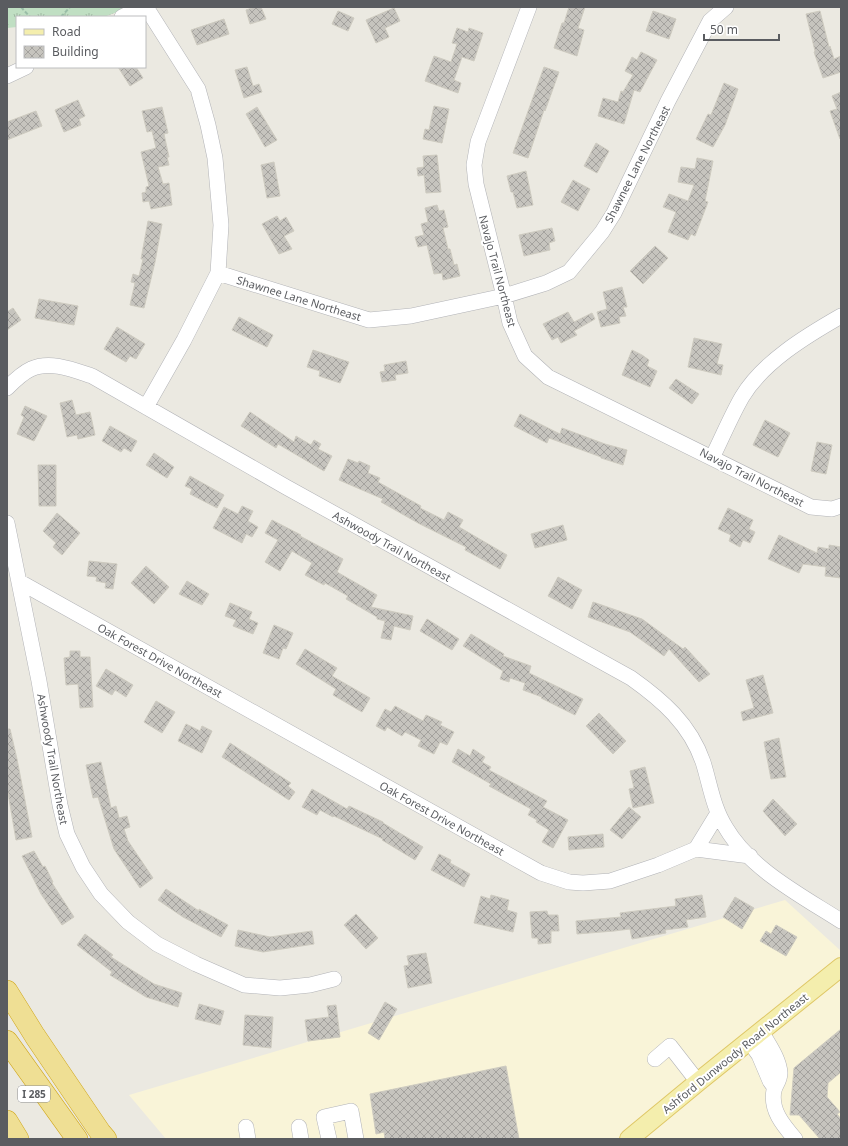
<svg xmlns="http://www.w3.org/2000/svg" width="848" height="1146" font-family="'Noto Sans',sans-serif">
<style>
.commercial{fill:#f9f4d8}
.park{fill:url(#park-tufts)}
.building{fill:url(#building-cross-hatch);stroke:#cecbc0}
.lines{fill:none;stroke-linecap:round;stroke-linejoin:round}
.minor-casing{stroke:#b2b3b7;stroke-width:16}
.major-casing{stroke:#dfc766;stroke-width:20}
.highway-casing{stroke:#d0a71b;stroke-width:22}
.path{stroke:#99bda7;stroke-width:2;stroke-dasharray:4 2;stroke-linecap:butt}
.minor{stroke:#fff;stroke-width:15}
.major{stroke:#f4eead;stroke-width:18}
.highway{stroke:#efdf94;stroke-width:21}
.labels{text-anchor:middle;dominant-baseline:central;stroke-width:4;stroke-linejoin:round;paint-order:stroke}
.shield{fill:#fff;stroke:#8c8d90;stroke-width:1}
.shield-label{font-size:10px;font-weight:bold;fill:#5a5c60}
.street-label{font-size:11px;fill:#5a5c60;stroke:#fff}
</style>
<defs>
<pattern id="park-tufts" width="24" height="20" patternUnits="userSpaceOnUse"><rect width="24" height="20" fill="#c0dfc3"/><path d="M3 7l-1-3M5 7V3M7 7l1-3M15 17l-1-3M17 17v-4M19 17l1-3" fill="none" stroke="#9fb8a2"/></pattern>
<pattern id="building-cross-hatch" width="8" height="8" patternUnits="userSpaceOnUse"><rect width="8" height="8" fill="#c6c4be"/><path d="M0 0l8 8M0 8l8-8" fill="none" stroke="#a4a29e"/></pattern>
</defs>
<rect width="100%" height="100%" fill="#ebe9e1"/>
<path class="commercial" d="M785,900L841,951V1139H166L129,1095Z"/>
<path class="park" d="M7,7H130L104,17H17V27L7,28Z"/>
<path class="building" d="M255,7H261L266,19L250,24L246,10Z
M569,7H585L578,28L584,30L577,56L554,48L562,23H564Z
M394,8L400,21L385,28L389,37L376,43L366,20Z
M338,11L354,18L348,31L332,24Z
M653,11L676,19L669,39L646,31Z
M820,11L829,47L830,46L834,59L841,56V72L823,78L814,52L815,51L806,14Z
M224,19L229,34L197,45L191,30Z
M457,28L468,32L469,28L483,33L474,61L462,57L454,80L461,83L458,93L425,81L434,56L451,62L457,44L452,43Z
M641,52L657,60L640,92L634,90L624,124L598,116L603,98L618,102L621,91L623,92L633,75L625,71L632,57L637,60Z
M118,67H136L143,78L130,86Z
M247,67L253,86L259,84L262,92L244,98L235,70Z
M544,67L559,72L545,111L544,110L528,158L513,153Z
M724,83L738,89L725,125L713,147L696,139L708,114L711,115Z
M841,92V138L840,139L830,111L837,109L832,96Z
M78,100L85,116L79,119L81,125L64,132L55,110Z
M434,106L449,109L442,143L423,139L425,129L429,130Z
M162,107L168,133L164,134L169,157H167L169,165L158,167L163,184L169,183L172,205L151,209L149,201L143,202L142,193L146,192V187L149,186L141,152L156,148L152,131L147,132L142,111Z
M257,107L277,140L265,147L246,114Z
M36,111L42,126L7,140V122Z
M596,143L609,151L597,173L584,166Z
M437,155L441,192L426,193L424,175L418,176L417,168L424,167L423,156Z
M697,158L713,161L705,201L708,202L695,236L691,234L688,240L668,232L676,212L663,207L669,194L688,201L694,185L678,182L681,167L695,169Z
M274,162L280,196L267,198L261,165Z
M526,171L533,205L517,208L513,192H511L507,176Z
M573,180L590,189L578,211L561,202Z
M437,205L439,211L444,210L448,227L443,228L448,249H450L454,265L457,264L460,276L443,280L442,273L434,274L427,245L418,247L415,237L424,235L421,224L428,222L425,208Z
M277,216L280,221L286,217L294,231L284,236L292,249L279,254L262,224Z
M148,221L162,224L155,262L144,308L130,305L135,283L131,282L133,274L139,276L143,259H141Z
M552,228L555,241L549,243L550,250L524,256L519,235Z
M655,246L668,258L643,284L630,271Z
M622,287L627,307H623L626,316L619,317L620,323L601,327L597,312L607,309L603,292Z
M39,299L78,306L74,325L35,318Z
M13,308L21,320L7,330V312Z
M568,312L574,322L592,313L595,319L574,331L577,335L561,343L558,337L552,340L543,324Z
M239,317L273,335L267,347L232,330Z
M117,327L145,344L136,359L130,356L126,362L104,349Z
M694,338L722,344L717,364L723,365L721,375L688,367Z
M313,350L349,362L340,383L319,376L320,371L307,367Z
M632,350L642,355L649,360L647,366L657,371L650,387L622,375Z
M406,361L408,373L395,375L396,380L382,382L380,372L385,371L384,365Z
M676,379L699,394L692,404L669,388Z
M72,400L76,415L90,412L95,435L78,439L77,435L67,437L60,403Z
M25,406L47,416L34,441L17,434L24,417L21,415Z
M250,412L294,442L296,436L311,445L314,440L321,444L318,449L332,456L324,471L278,444L276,448L241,426Z
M520,414L560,434L562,428L605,444L627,450L623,465L601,458V457L549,438L547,443L514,426Z
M765,420L790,433L778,457L753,445Z
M110,426L137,441L131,452L124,448L121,452L102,441Z
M817,442L832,445L826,474L811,471Z
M154,453L174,467L167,478L146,465Z
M348,459L358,463L359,461L370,466L368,473L380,478L378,482L421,506L420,508L444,520L448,512L463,520L459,527L507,555L500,569L465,550L466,547L418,523L381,502L383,499L339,480Z
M38,465H56V506H39Z
M190,476L224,495L217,508L190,494L192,489L185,486Z
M242,506L253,511L248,521L258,527L252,537L246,534L242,543L213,528L224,507L238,514Z
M728,508L753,520L749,529L755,532L750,543L743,540L740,547L729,541L731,535L718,529Z
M57,513L80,533L62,555L53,547L56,543L43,531Z
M272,520L301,535L300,536L343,559L337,572L377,595L371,607L413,616L410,630L394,626L391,640L381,638L385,621L377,619V617L346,599L348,596L325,583L324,585L305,575L312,563L292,551L280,571L265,562L278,540L265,533Z
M563,525L567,540L535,548L531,534Z
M779,535L817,553L818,547L829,549V545L841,547V578L825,576L826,567L803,564L799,573L768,559Z
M89,561L117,564L113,589L105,588L106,583L96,581L97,577L87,576Z
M146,566L169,587L154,604L131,583Z
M558,577L582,590L572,609L548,596Z
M187,581L209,594L202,605L179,594Z
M593,602L642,619L683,649L685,647L710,674L699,682L669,649L664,656L630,632L588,617Z
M230,603L252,612L249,619L258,623L253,634L233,626L236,620L225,616Z
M427,619L459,639L452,650L420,631Z
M274,625L293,633L286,649L283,648L279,659L263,653Z
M471,634L504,654L503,656L531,666L529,673L583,699L575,715L541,698L542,697L523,690L525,683L510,678L509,682L500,679L503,671L463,646Z
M305,649L337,668L332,676L370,698L362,712L333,695L336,689L296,664Z
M70,651H80V657H90L93,707L80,708L78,684L66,685L64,658L70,657Z
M106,669L133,685L126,697L115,690L112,695L96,686Z
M763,675L773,713L743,721L741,712L754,708L746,680Z
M156,701L175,712L162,733L144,722Z
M395,706L423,721L426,715L442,722L440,725L454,732L447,745L440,742L434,754L418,746L421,740L405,732L402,736L387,727L385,731L376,726L385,709L391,712Z
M599,713L626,741L613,754L586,726Z
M186,724L200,731L202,726L212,731L202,753L178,741Z
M7,729H10L17,759L32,837L16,840L7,787Z
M779,738L786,777L771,779L764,742Z
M230,743L291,783L288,786L295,792L289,800L222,757Z
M458,749L470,756L473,749L485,757L482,762L491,767L489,770L547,801L543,807L568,820L553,848L542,842L549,830L536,822L537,820L528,815L531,809L489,786L491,784L452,762Z
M101,762L111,808L116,806L119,818L127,816L130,827L124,829L128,841L153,878L140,888L114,849L98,797L93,798L86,765Z
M645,767L654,803L633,808L629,789L634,788L630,771Z
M312,789L347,809L349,806L383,822V823L423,847L415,860L382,840L383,839L334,816L333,817L320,810L317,815L302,807Z
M773,799L797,824L785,836L763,811Z
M629,807L641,817L622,839L610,830Z
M603,834L604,847L569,850L568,837Z
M34,851L43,867L45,866L53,882L52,883L74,917L62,925L41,894L22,856Z
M439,854L451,860L450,863L470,874L464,887L431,870Z
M166,889L199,911V909L228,925L221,937L183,917L158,900Z
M491,895L509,900L507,910L517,913L513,932L474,923L481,896L490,899Z
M702,895L706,917L686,920L688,927L665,930L666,933L632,939L630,929L614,931L577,934L576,921L621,917L620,913L676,906L675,899Z
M735,897L754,908L742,929L723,917Z
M547,911L548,915H558L559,931H551V943L538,944V938H532L530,912Z
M356,914L378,938L366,949L344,925Z
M776,925L797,937L786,956L760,941L766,931L771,934Z
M238,930L270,937L312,931L314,944L263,952L235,946Z
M85,934L113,955L111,957L154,984L182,993L178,1007L146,997L110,975L112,972L77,945Z
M426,953L432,983L408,988L404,966L409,965L407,956Z
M385,1002L397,1009L379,1040L368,1033Z
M199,1004L224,1011L220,1025L195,1019Z
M336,1005L340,1037L308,1041L305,1020L329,1017L327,1006Z
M245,1015L273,1017L271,1048L243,1045Z
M841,1029V1072L828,1083L827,1097L840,1112L837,1114L841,1119V1139H820L799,1115H790L794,1068Z
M506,1066L519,1139H385L384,1132L376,1134L370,1094Z"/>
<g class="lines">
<defs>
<path id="minor" d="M146,7L198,89L208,125L215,158L221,225L218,273L184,340L146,407
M529,7L478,142L474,165L476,184L504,296L510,323L525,356L548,377L811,507L832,509L841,506
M122,17L142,7
M7,76L26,67
M218,273L369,320L411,316L504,296L546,283L569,272L602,232L614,213L668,101L710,21L726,7
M7,388C14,381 22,373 31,369C50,360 74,370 92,376L286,487L631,678C662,700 690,724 703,762C710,784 713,808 726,828C750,869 802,896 841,921
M712,458C722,438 731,416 742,397C763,362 806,336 841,316
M7,523L39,681L60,805L67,834L83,867L101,894L128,922L157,944L196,964L244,985L280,988L310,985L334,979
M20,582L541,873L569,882L583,883L610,881L658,865L696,849L718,813
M696,849L750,856
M761,1031C768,1044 779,1058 780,1073C780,1080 776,1084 774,1090C770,1110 783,1125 795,1139
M749,1041L759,1055L770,1081L775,1088
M655,1059L670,1046L698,1082
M246,1127L248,1139
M299,1127L301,1139
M329,1139L324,1117L351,1111L356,1139"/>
<path id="major" d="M629,1139L698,1082L841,967"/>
<path id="highway" d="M7,991L35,1036L100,1132L106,1139
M7,1041L77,1139
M7,1121L18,1139"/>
</defs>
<use href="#minor" class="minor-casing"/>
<use href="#major" class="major-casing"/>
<use href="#highway" class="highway-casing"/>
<path class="path" d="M21,7L30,17
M61,17L70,7"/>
<use href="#minor" class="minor"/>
<use href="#major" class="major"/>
<use href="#highway" class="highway"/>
</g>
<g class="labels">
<rect class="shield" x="18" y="1086" width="32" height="16" rx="3"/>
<g class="shield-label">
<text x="34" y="1094">I 285</text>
</g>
<g class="street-label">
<text transform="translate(637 164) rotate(-63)">Shawnee Lane Northeast</text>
<text transform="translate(498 271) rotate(75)">Navajo Trail Northeast</text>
<text transform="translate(299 298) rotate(17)">Shawnee Lane Northeast</text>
<text transform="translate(752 477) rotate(27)">Navajo Trail Northeast</text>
<text transform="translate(392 546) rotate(29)">Ashwoody Trail Northeast</text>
<text transform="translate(160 660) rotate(29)">Oak Forest Drive Northeast</text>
<text transform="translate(53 759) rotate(80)">Ashwoody Trail Northeast</text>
<text transform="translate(442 818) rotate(29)">Oak Forest Drive Northeast</text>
<text transform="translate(735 1053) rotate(-39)">Ashford Dunwoody Road Northeast</text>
</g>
</g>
<rect width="848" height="1146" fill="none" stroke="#5a5c60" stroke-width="16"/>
<rect x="16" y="16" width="130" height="52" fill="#ffffff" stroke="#bdbebf"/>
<rect x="24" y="29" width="20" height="6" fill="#f4eead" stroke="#bdbebf"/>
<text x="52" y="36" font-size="12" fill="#5a5c60">Road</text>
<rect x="24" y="46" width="20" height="12" fill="url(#building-cross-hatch)" stroke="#bdbebf"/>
<text x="52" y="56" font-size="12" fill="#5a5c60">Building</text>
<path d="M704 34v6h75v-6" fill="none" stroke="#5a5c60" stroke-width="2"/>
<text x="710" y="34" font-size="12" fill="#5a5c60" stroke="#ffffff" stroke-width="3" paint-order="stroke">50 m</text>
</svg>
